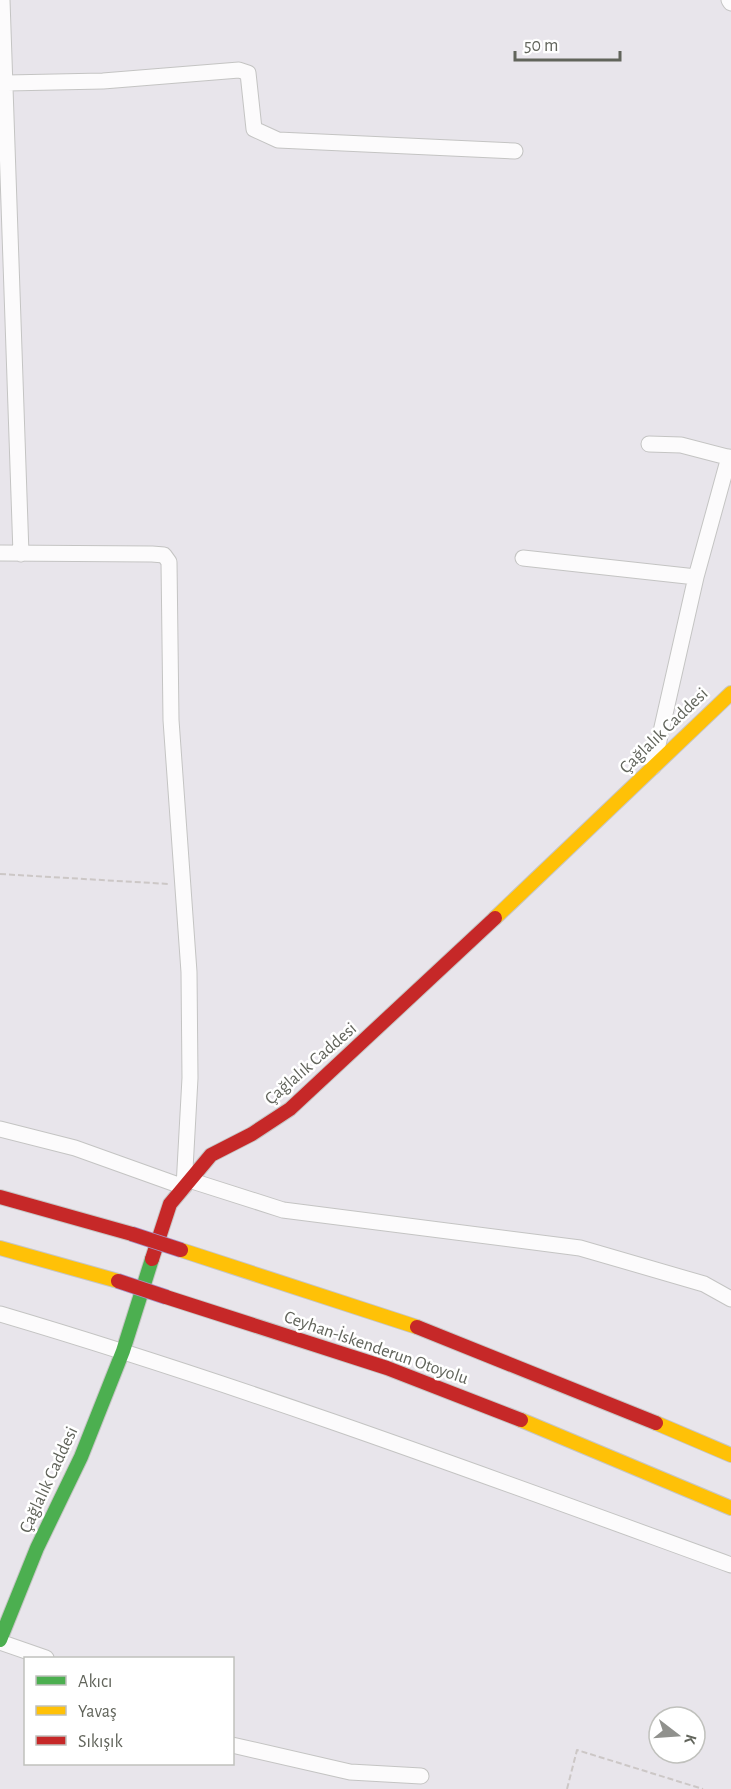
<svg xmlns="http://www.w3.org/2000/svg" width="731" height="1789" font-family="'Alegreya Sans',sans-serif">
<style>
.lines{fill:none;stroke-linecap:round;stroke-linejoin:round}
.street-casing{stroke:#c4c4c3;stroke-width:17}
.fast-casing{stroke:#c6c6c5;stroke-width:16}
.slow-casing{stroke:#c6c6c5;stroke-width:16}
.jam-casing{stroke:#c6c6c5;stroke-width:16}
.path{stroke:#ccc7c6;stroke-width:2;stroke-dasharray:6 3;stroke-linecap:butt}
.street{stroke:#fcfbfc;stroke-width:15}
.fast{stroke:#4caf50;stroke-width:14}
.slow{stroke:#ffc107;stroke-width:14}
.jam{stroke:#c62828;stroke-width:14}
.jam-bridge-casing{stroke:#a792c3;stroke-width:16;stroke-linecap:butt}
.jam-bridge{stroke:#c62828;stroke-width:14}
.labels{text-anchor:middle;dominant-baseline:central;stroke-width:5;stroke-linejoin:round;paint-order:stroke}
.street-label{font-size:18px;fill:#61645b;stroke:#fff}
</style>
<rect width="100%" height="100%" fill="#e8e5eb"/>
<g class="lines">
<defs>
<path id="street" d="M2,0L21,554
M729,0L731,3
M7,83L103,81L239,70L248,73L254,129L278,140L515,151
M649,444L681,445L731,458
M0,553L152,554L164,555L169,562L171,720L189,972L190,1078L184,1187L75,1148L0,1129
M523,558L696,577
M653,767L696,577L729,457
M189,1180L283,1210L580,1248L704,1284L731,1299
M0,1314C247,1387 489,1477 731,1565
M0,1642L46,1658
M232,1745L350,1772L421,1776"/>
<path id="fast" d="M0,1640L37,1548L81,1457L123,1351L152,1259"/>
<path id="slow" d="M495,918L731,693
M0,1248L118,1281
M181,1250L417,1327
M521,1420L731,1508
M656,1423L731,1455"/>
<path id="jam" d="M0,1197L132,1234
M152,1259L170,1204L211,1155L252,1134L290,1109L495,918
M166,1297L387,1368L521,1420
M417,1327L656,1423"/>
</defs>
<use href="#street" class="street-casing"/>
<use href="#fast" class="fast-casing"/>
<use href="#slow" class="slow-casing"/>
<use href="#jam" class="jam-casing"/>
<path class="path" d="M0,874L169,884
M567,1789L577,1750L703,1789"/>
<use href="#street" class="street"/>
<use href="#fast" class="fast"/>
<use href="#slow" class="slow"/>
<use href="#jam" class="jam"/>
<defs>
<path id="jam-bridge" d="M132,1234L181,1250
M118,1281L166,1297"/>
</defs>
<use href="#jam-bridge" class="jam-bridge-casing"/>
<use href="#jam-bridge" class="jam-bridge"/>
</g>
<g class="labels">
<g class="street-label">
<text transform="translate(664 731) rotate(-44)">Çağlalık Caddesi</text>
<text transform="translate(311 1064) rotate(-41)">Çağlalık Caddesi</text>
<text transform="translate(376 1348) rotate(19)">Ceyhan-İskenderun Otoyolu</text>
<text transform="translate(49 1480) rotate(-65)">Çağlalık Caddesi</text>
</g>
</g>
<rect x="24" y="1657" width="210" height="108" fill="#ffffff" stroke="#c0c1bd" stroke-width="1.5"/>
<rect x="36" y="1676" width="30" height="9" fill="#4caf50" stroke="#c0c1bd" stroke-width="1.5"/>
<text x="78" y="1687" font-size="18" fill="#61645b">Akıcı</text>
<rect x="36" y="1706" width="30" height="9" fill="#ffc107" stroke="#c0c1bd" stroke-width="1.5"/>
<text x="78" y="1717" font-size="18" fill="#61645b">Yavaş</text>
<rect x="36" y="1736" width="30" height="9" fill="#c62828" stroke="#c0c1bd" stroke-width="1.5"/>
<text x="78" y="1747" font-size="18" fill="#61645b">Sıkışık</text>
<g transform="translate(677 1735) rotate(107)"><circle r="28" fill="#ffffff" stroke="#c0c1bd" stroke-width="1.5"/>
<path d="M0-4.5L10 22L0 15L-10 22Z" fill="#90918d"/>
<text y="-9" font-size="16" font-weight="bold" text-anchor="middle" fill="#61645b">K</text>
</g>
<path d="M515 51v9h105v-9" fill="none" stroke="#61645b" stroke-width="3"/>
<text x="524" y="51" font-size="18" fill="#61645b" stroke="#ffffff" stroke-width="4.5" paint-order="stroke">50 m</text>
</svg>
